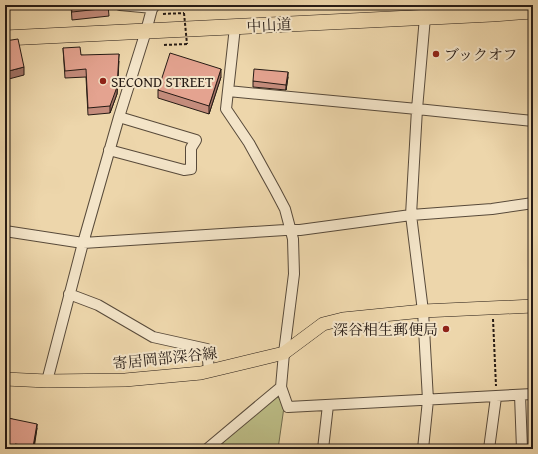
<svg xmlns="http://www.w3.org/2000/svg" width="538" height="454" font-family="'Gentium Book Plus','Noto Serif JP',serif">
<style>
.green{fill:#bcbd86;stroke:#716c4e}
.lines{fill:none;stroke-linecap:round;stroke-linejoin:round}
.minor-casing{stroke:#584a3a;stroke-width:12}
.major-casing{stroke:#261b15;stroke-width:14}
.highway-casing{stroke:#261b15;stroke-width:16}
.path{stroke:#261b15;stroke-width:2;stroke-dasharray:3 2;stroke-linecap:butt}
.minor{stroke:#f3e4c8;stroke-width:10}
.major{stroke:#edd6ab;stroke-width:13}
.highway{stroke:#edd6ab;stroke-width:15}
.path-bridge{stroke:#261b15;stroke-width:2;stroke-dasharray:3 2;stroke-linecap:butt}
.wall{fill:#c48c7c;stroke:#261b15}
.shaded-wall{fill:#a07265;stroke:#261b15}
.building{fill:#e4a390;stroke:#261b15}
.poi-dot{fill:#8f2418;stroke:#f3e4c8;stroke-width:1.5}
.labels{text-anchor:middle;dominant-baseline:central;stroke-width:4;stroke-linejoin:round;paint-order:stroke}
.street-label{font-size:15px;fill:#261b15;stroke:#f3e4c8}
.poi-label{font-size:15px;fill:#261b15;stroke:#f3e4c8;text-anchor:start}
</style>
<rect width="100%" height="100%" fill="#edd6ab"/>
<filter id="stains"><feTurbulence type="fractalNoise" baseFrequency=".005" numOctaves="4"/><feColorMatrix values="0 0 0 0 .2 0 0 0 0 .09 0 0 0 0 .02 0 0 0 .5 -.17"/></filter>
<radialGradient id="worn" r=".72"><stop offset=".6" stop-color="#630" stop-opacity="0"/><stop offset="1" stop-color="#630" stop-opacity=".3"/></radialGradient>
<path class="green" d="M276,397L284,399V407L278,449H220L224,441Z"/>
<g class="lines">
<defs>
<path id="minor" d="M120,5L153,8
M228,91L417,109L533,121
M109,150L184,170L191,169V148L196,140L119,117
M5,231L83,243L285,230H300L411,215L492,209L533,203
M69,294L98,305L153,337L207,349L209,371
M47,381L83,243L119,117L146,31L153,5
M281,387L288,407L533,394
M520,395L522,449
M207,449L281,387L284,353L294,274L293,239L285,209L275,190L249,143L226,109L235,27
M323,449L328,405
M423,449L428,400L423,311L411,215L417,109L425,17
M489,449L496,397"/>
<path id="major" d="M5,379L47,381L125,380L201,373L284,353L323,324L343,319L423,311L533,306"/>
<path id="highway" d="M5,38L492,14L533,11"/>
</defs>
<use href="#minor" class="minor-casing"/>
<use href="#major" class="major-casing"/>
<use href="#highway" class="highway-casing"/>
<path class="path" d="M163,14L184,13
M164,45L187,44
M493,319L496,386"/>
<use href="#minor" class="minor"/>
<use href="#major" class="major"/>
<use href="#highway" class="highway"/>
<path class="path-bridge" d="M184,13L187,44"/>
</g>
<path class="wall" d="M71,5H108L109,16L72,20Z
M63,48L81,55L119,61L117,94L110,113L88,115L86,77L65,78Z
M221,77L209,114L158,98V90Z
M288,77L286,90L253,87V81Z
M9,418L37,428L34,449H20L15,448V449H5Z"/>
<path class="shaded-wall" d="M119,54L117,94L110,113V106Z
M24,67V75L5,80V72Z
M221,69V77L209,114V106Z
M288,72V77L286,90V85Z
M37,424V428L33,449V447Z"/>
<path class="building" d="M71,5H108L109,8L72,12Z
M18,39L24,67L5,72V41Z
M80,47L81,55L119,54L117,87L110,106L88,108L86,69L65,71L63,48Z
M170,53L221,69L209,106L158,90Z
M254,69L288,72L286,85L253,81Z
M5,416L9,417L8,418L37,424L33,447L15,444L14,449H5Z"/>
<g class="poi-dot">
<circle cx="436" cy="54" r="4"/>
<circle cx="103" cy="81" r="4"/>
<circle cx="446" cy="329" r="4"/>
</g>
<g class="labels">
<g class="street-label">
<text transform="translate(269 25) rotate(-3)">中山道</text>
<text transform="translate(165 358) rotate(-6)">寄居岡部深谷線</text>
</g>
<g class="poi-label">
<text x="444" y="54">ブックオフ</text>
<text x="111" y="81">SECOND STREET</text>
<text x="438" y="329" text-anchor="end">深谷相生郵便局</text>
</g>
</g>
<rect width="538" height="454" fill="none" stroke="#edd6ab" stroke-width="20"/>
<rect x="6" y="6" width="526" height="442" fill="none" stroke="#261b15" stroke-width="2"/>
<rect x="10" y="10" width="518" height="434" fill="none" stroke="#261b15"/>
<rect width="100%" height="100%" filter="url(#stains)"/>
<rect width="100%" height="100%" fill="url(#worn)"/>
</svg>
